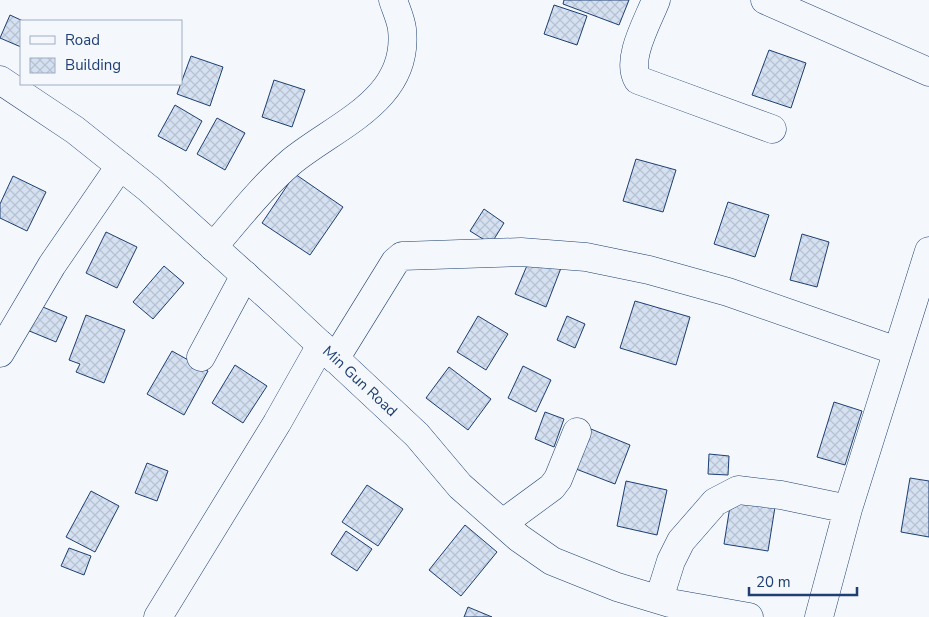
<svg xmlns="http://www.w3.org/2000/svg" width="929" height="617" font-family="'Nunito Sans',sans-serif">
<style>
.building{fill:url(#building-cross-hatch);stroke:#1d3f73}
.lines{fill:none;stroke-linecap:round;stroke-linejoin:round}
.minor-casing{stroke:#1d3f73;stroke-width:29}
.tertiary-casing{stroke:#1d3f73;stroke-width:29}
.minor{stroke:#f4f7fb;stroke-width:28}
.tertiary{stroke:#f4f7fb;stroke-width:28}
.labels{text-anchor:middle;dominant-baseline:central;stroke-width:4;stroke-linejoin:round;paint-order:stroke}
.street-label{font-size:15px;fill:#1d3f73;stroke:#f4f7fb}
</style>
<defs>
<pattern id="building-cross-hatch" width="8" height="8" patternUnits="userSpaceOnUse" patternTransform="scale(1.25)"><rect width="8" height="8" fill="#d5e0f0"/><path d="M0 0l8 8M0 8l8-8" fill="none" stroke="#b6c1d1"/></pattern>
</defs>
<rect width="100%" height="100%" fill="#f4f7fb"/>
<path class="building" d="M564,0H629L619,25L563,4Z
M554,5L587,16L577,45L544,34Z
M10,15L23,21H21V47L0,38Z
M769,50L806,63L791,108L752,95Z
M191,56L223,67L210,106L177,94Z
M274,80L305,90L292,127L262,117Z
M175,105L202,121L186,151L158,136Z
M217,118L245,133L225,170L197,154Z
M636,159L676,170L663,212L623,201Z
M295,174L343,207L310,255L262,223Z
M13,176L46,192L27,231L0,218V204Z
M728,202L769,215L755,257L714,244Z
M484,209L504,223L491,244L470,231Z
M106,232L137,247L117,288L86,273Z
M802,234L829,242L817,287L790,280Z
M531,256L561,268L546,307L515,294Z
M164,266L184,283L153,319L133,302Z
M635,301L690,317L676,365L620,348Z
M38,305L67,317L56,342L27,330Z
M86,315L125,330L104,383L76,372L80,364L69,360Z
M478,316L508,334L486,370L457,352Z
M567,316L585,324L575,348L557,340Z
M172,351L208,371L184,415L147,394Z
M235,365L267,386L243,423L212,403Z
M523,366L551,380L536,412L508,398Z
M449,367L491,399L468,430L426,398Z
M834,402L862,411L845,465L817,457Z
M545,412L564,419L554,447L535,439Z
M591,429L630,445L615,484L576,469Z
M709,454L729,456L728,475L708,474Z
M147,463L168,471L157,501L135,493Z
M910,478L929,481V537L901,532Z
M626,481L667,490L657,535L617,526Z
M367,485L403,509L378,546L342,522Z
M91,491L119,506L95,552L66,537Z
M731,500L775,507L768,551L724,544Z
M465,525L497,552L461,596L429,570Z
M346,531L372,549L357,571L331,554Z
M69,548L91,556L84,575L61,566Z
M468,607L492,617H464Z"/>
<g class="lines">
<defs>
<path id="minor" d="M656,0C648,21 625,60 638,80L772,129
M765,0L929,72
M213,247C238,218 262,187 291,162C336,125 410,100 402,29C401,20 396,9 393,0
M0,353L52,265L120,166
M201,357L245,275
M335,359L395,262L402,256L521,252L586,257L649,270L728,292L897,351
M503,523L552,487L558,479L577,432
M659,599L671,561L681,541L715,502L738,490L781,495L848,509
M158,617L277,423L321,345
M819,617L848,509L929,251"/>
<path id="tertiary" d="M0,80L75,130L149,189L279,306L417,435L460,486L519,538L552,561L617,587L670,603L749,617"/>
</defs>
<use href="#minor" class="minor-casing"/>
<use href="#tertiary" class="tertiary-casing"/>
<use href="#minor" class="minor"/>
<use href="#tertiary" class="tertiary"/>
</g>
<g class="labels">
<g class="street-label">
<text transform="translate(360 381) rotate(43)">Min Gun Road</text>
</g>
</g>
<rect x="20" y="20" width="162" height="65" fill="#f4f7fb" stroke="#9eadc5"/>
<rect x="30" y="36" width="25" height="8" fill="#f4f7fb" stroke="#9eadc5"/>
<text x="65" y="45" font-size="15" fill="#1d3f73">Road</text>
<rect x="30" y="58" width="25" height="15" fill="url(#building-cross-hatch)" stroke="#9eadc5"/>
<text x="65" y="70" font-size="15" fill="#1d3f73">Building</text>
<path d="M749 587v8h108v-8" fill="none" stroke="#1d3f73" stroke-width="2.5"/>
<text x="756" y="587" font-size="15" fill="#1d3f73" stroke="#f4f7fb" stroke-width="4" paint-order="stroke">20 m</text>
</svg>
